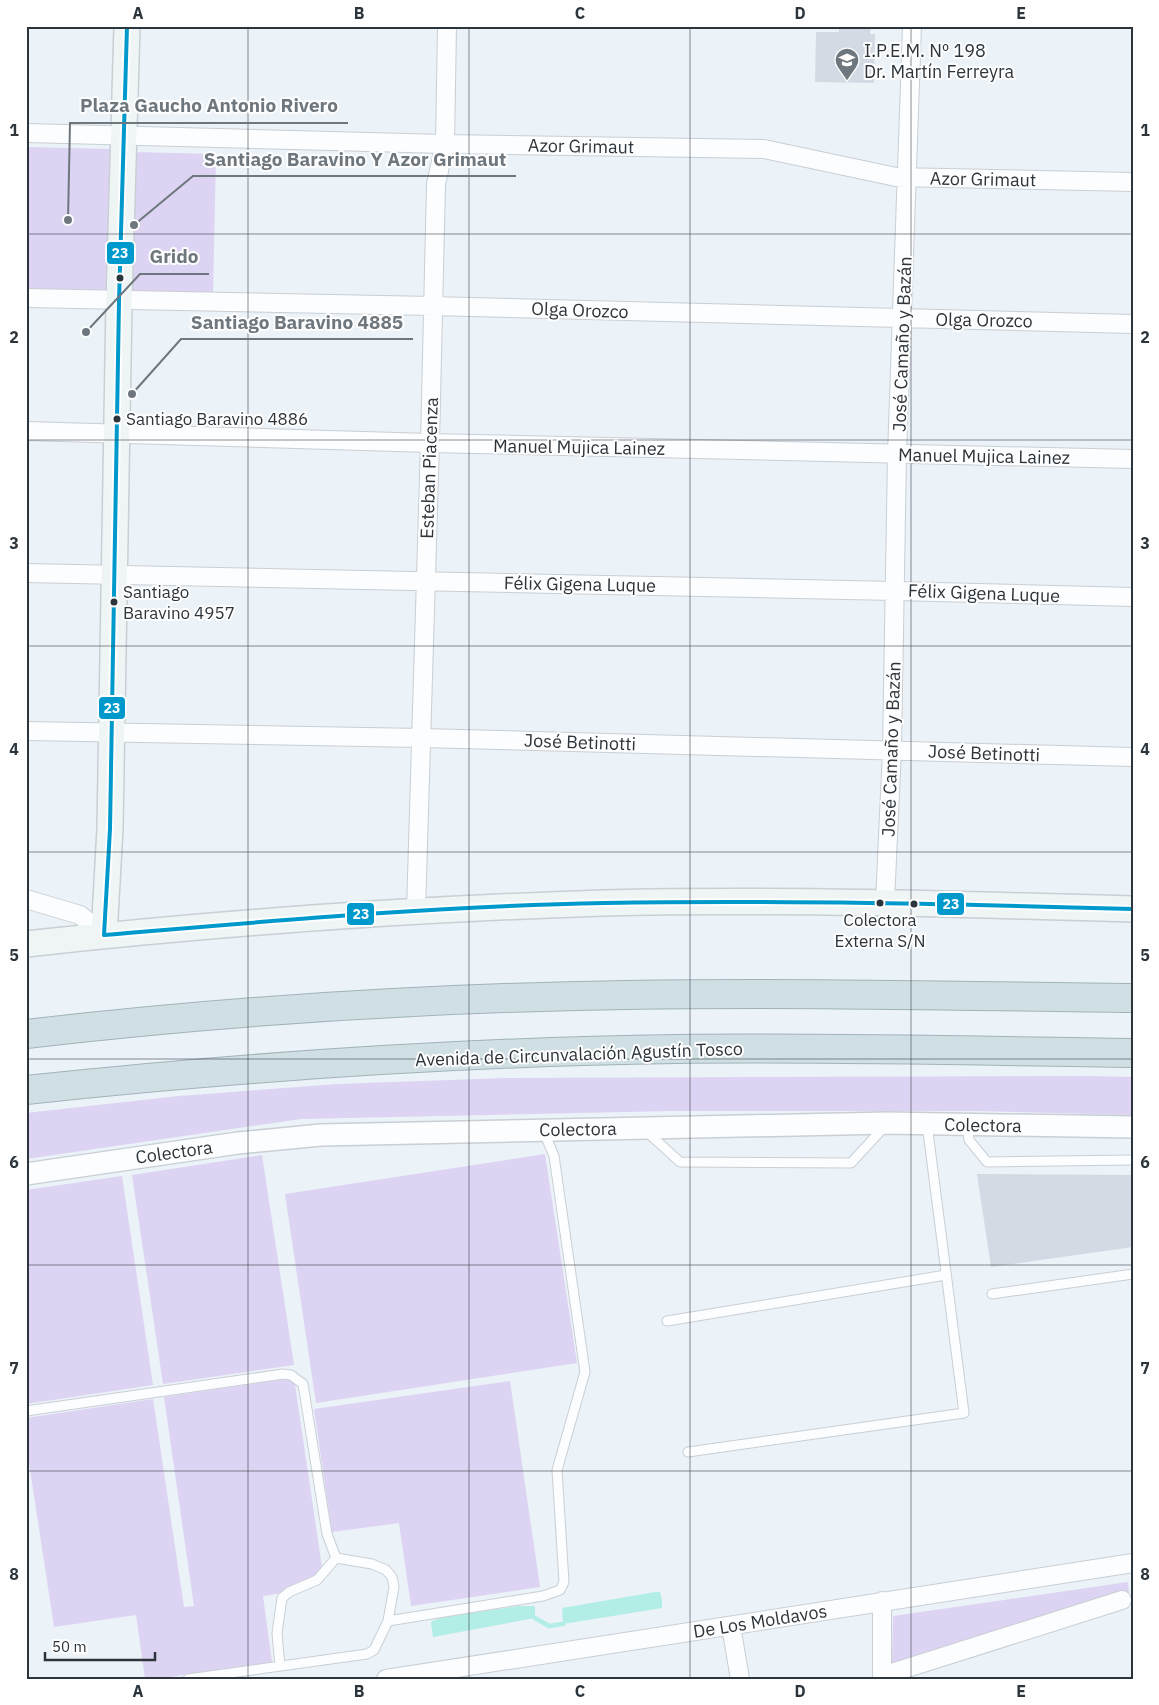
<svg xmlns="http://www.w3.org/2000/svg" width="1159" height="1705" font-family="'IBM Plex Sans',sans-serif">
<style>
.green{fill:#ddd3f2}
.water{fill:#b2eee6}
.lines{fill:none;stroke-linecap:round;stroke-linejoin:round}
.stream{stroke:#b2eee6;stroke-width:4.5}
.building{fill:#d3dae4}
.service-casing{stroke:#c8cfd5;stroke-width:11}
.minor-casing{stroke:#c8cfd5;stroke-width:20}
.tertiary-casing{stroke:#c8cfd5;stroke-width:24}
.secondary-casing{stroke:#c8cfd5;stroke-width:28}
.motorway-casing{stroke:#a0b3b9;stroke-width:30}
.service{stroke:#fcfdfe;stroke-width:9}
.minor{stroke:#fcfdfe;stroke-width:18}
.tertiary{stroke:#fcfdfe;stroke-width:21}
.secondary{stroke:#eff4f5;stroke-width:25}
.motorway{stroke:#d0dfe4;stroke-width:28}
.bus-1-casing{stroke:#fefefe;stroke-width:8}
.bus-1{stroke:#0099cb;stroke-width:4}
.grid{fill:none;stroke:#2c353c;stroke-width:1;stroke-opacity:0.55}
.bus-dot{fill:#2c353c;stroke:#fefefe;stroke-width:2}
.labels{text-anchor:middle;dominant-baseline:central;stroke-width:4;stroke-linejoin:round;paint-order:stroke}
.bus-label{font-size:17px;fill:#2c353c;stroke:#fefefe;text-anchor:start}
.poi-label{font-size:18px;fill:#2c353c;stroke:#fefefe;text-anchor:start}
.street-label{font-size:18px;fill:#2c353c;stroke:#fefefe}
.leader{fill:none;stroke:#6f777e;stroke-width:2}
.callout-dot{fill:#6f777e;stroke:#fefefe;stroke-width:2}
.callout-label{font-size:19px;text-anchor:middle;font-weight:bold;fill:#6f777e;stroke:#fefefe;stroke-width:4;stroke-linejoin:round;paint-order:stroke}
.line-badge{stroke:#fefefe;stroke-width:2}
.badge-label{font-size:14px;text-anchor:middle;font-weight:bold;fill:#fff}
.neatline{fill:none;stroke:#2c353c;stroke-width:2}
.grid-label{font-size:16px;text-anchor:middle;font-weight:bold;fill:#2c353c}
</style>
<rect width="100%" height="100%" fill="#ebf2f8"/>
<path class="green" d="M26,147L111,149L107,293L26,290Z
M131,152L216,154L213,293L128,291Z
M1085,1076L1133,1077V1115L975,1111H672L301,1119L26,1159V1113L179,1096L338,1084L506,1078Z
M545,1154L577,1363L316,1403L285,1194Z
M262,1155L294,1365L163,1384L132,1175Z
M122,1176L153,1385L26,1404V1190Z
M294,1378L323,1574L289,1592L263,1596L272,1662L156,1679H145L136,1615L54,1627L26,1443V1418L153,1399L184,1607L194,1606L164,1397Z
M510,1381L540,1587L411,1606L399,1523L332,1532L314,1409Z
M1128,1582L1129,1593L892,1667L893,1616Z"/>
<path class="water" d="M655,1592H660L662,1600V1608L563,1624L562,1608Z
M518,1606H535V1618L433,1637L431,1623L432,1621L445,1617Z"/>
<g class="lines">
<path class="stream" d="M535,1618L549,1626L563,1624"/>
</g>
<path class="building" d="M839,26H871L870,34H875L874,83L815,82L816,32H839Z
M977,1174L1133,1175V1247L991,1267Z"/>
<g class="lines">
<defs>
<path id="service" d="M967,1125L969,1140L987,1162L1133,1160
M647,1132L680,1162L851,1163L886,1125
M992,1294L1133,1274
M667,1321L946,1275
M26,1411L283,1374L291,1375L303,1384L327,1534L336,1558L372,1564L386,1570L392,1577L394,1587L388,1621L374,1650L367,1654L188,1679
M688,1452L964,1413L927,1124
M388,1621L543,1596L560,1590L564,1582L557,1470L585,1372L554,1156L543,1130
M280,1666L277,1633L282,1598L289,1592L317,1580L336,1558"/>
<path id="minor" d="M26,133L445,144L764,149L896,177L1133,182
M26,298L433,306L1133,324
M26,431L430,443L1133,459
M26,573L895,591L1133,597
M26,731L422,738L1133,757
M26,899L80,915L104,935
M885,902L892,750L897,455L912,26
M416,911L430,443L436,184L445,144L447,26
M882,1601V1679
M731,1626L740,1679
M882,1676L1122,1600
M386,1679L1133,1563"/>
<path id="tertiary" d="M26,1174L238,1143L321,1135L887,1123L1133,1127"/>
<path id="secondary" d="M104,935L110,829L119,301L127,26
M26,944C218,923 411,909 604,903C780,899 956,904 1133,909"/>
<path id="motorway" d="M26,1034C225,1011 426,998 626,995C795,992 964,996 1133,998
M26,1090C242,1067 459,1052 676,1049C828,1047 981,1051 1133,1053"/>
</defs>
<use href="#service" class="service-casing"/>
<use href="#minor" class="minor-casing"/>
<use href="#tertiary" class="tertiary-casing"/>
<use href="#secondary" class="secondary-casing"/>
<use href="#motorway" class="motorway-casing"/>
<use href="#service" class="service"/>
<use href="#minor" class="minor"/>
<use href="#tertiary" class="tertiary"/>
<use href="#secondary" class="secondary"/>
<use href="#motorway" class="motorway"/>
<defs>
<path id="bus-1" d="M104,935C271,921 438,906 605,903C781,900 957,904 1133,909
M104,935L110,829L119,301L127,26"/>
</defs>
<use href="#bus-1" class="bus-1-casing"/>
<use href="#bus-1" class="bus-1"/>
</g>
<path class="grid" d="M248,26V1679M469,26V1679M690,26V1679M911,26V1679M26,234H1133M26,440H1133M26,646H1133M26,852H1133M26,1059H1133M26,1265H1133M26,1471H1133"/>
<defs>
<symbol id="school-pin" viewBox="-11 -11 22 30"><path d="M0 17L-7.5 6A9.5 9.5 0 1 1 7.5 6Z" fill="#6f777e" stroke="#fefefe"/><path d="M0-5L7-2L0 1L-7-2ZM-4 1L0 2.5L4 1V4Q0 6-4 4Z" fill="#fff"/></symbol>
</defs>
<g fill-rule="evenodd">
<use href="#school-pin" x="833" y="46" width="28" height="38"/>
</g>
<g class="bus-dot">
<circle cx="120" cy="278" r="4.5"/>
<circle cx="117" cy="419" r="4.5"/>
<circle cx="114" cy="602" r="4.5"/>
<circle cx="880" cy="903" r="4.5"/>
<circle cx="914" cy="904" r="4.5"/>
</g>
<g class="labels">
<g class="bus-label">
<text x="126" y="419">Santiago Baravino 4886</text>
<text x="123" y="592">Santiago<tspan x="123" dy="21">Baravino 4957</tspan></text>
<text x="880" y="920" text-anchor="middle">Colectora<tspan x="880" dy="21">Externa S/N</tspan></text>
</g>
<g class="poi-label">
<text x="864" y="50">I.P.E.M. Nº 198<tspan x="864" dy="21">Dr. Martín Ferreyra</tspan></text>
</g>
<g class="street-label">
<text transform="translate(581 146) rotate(1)">Azor Grimaut</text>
<text transform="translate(983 179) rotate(1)">Azor Grimaut</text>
<text transform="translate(580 310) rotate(2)">Olga Orozco</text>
<text transform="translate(984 320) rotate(1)">Olga Orozco</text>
<text transform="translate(902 344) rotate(-88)">José Camaño y Bazán</text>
<text transform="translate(579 447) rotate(1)">Manuel Mujica Lainez</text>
<text transform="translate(984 456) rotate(1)">Manuel Mujica Lainez</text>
<text transform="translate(429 468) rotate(-88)">Esteban Piacenza</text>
<text transform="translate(580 584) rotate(1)">Félix Gigena Luque</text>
<text transform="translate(984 593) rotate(2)">Félix Gigena Luque</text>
<text transform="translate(580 742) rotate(2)">José Betinotti</text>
<text transform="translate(891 749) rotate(-88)">José Camaño y Bazán</text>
<text transform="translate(984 753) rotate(2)">José Betinotti</text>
<text transform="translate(579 1054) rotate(-2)">Avenida de Circunvalación Agustín Tosco</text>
<text transform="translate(983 1125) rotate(1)">Colectora</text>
<text transform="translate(578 1129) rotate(-1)">Colectora</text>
<text transform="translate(174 1152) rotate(-8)">Colectora</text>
<text transform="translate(760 1621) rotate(-9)">De Los Moldavos</text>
</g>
</g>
<path class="leader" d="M68 220L70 123H348M134 225L193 176H516M86 332L140 274H209M132 394L181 339H413"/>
<g class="callout-dot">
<circle cx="68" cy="220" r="5"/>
<circle cx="134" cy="225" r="5"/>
<circle cx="86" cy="332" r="5"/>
<circle cx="132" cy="394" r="5"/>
</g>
<g class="callout-label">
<text x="209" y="112">Plaza Gaucho Antonio Rivero</text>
<text x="355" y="166">Santiago Baravino Y Azor Grimaut</text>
<text x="174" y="263">Grido</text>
<text x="297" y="329">Santiago Baravino 4885</text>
</g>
<g class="line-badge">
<rect x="106" y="241" width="29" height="24" rx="5" fill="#0099cb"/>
<rect x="98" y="696" width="28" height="24" rx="5" fill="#0099cb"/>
<rect x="936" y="892" width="29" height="24" rx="5" fill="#0099cb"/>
<rect x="346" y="902" width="29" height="24" rx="5" fill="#0099cb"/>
</g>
<g class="badge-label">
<text x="120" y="258">23</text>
<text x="112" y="713">23</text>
<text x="951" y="909">23</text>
<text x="361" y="919">23</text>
</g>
<rect width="1159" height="1705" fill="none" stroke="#fefefe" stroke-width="55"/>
<path d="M45 1652v8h110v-8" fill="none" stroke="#2c353c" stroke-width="2.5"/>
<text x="52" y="1652" font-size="15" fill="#2c353c" stroke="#fefefe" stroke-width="4" paint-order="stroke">50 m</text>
<rect x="28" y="28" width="1104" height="1650" class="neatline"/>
<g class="grid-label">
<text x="138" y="19">A</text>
<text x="359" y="19">B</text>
<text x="580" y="19">C</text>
<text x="800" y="19">D</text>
<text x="1021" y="19">E</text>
<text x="14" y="136">1</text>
<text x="1145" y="136">1</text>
<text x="14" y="343">2</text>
<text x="1145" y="343">2</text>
<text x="14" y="549">3</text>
<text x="1145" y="549">3</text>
<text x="14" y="755">4</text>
<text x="1145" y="755">4</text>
<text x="14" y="961">5</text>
<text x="1145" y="961">5</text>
<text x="14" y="1168">6</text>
<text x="1145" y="1168">6</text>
<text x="14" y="1374">7</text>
<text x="1145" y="1374">7</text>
<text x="14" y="1580">8</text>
<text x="1145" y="1580">8</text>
<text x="138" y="1697">A</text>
<text x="359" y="1697">B</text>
<text x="580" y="1697">C</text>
<text x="800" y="1697">D</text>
<text x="1021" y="1697">E</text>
</g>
</svg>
